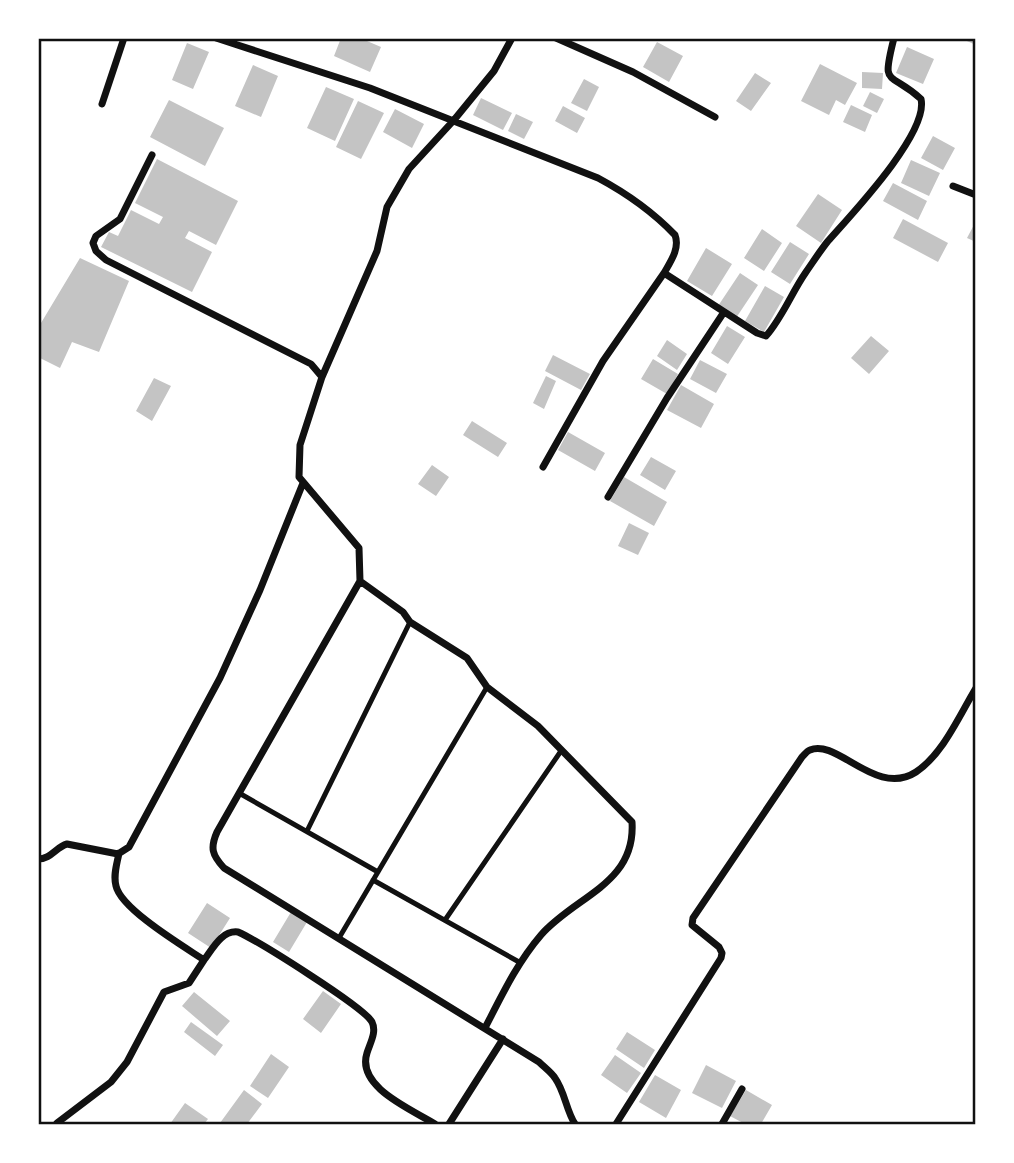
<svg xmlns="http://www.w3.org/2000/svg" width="1014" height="1163" font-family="'Alegreya Sans',sans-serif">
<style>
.building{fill:#c4c4c4}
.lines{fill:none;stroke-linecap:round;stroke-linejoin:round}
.service{stroke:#111;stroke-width:5}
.minor{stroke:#111;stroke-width:7}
.neatline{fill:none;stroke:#111;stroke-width:2.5}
</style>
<rect width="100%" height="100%" fill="#fff"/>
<path class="building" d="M341,38H360L381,47L370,72L334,56Z
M960,38H976V45Z
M657,42L683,56L669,82L643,67Z
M187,43L209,52L193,89L172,80Z
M907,47L934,59L923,84L896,73Z
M820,64L857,83L845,105L836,100L829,115L801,101Z
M253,65L278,76L261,117L235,106Z
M862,72L883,73L882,89L862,88Z
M755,73L771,83L751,111L736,101Z
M584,79L599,87L587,111L571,103Z
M326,87L354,99L335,141L307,128Z
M870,92L884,99L877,113L863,106Z
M481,98L512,113L503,130L473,115Z
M169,100L224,128L205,166L150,137Z
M358,101L384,113L361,159L336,147Z
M851,105L872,115L865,132L843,122Z
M563,106L585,118L577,133L555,121Z
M395,109L424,124L412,148L383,132Z
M516,114L533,122L524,139L508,131Z
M933,136L955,148L943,170L921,158Z
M157,159L238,201L216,245L189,231L185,238L212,252L192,292L101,247L109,232L118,236L131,210L159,224L163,217L135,203Z
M911,160L940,173L929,196L901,183Z
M893,183L927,201L918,220L883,201Z
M818,194L842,210L821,243L796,226Z
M903,219L948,243L938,262L893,238Z
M976,221V242L967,238Z
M762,229L782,243L764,271L744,258Z
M790,242L809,254L790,284L771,272Z
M706,248L732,264L712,296L687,281Z
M80,258L129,281L99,352L72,342L60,368L38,357V328Z
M740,273L758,285L736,318L718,306Z
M765,286L784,297L764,332L745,321Z
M727,326L745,337L728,364L711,353Z
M871,336L889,351L869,374L851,358Z
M667,340L687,354L677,370L657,356Z
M553,355L590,374L581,390L545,371Z
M653,359L678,374L667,394L641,379Z
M700,360L727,374L716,393L690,379Z
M546,376L556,381L544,409L533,403Z
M154,378L171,386L152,421L136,411Z
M681,385L714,404L701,428L667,410Z
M472,421L507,443L498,457L463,435Z
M568,432L605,453L595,471L558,450Z
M651,457L676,471L665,490L640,475Z
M432,465L449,477L436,496L418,484Z
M624,477L667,502L654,526L610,501Z
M629,523L649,533L638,555L618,546Z
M207,903L230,918L211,948L188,933Z
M291,912L307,922L289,952L273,942Z
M323,991L341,1004L321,1033L303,1019Z
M194,992L230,1021L217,1036L182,1006Z
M191,1022L223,1045L215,1056L184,1032Z
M627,1032L655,1050L644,1068L616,1049Z
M271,1054L289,1067L268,1098L250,1086Z
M615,1055L641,1073L627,1093L601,1075Z
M706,1065L736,1081L722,1108L692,1093Z
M655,1075L681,1090L666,1118L639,1102Z
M244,1090L262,1104L247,1124H221L220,1123Z
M746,1090L772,1105L761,1124H745L730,1116Z
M185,1103L208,1119L204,1124H170Z"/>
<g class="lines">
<path class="service" d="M239,793L378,872
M307,831L410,622
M373,880L519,962
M445,920L561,751
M339,938L487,687"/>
<path class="minor" d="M216,38L370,88L598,178C626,193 652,211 675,235C680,248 671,261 664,273L757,333L766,336C782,318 792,292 806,272C813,262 820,251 828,241C851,215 929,133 921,99C889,70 881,89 894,38
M556,38L633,72L715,117
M102,104L124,38
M152,155L120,219L96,236L93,243L96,251L106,260L311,364L322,377
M953,186L976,195
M543,467L603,361L664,273
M608,497L667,398L724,312
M360,581L217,832C210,848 212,855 224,868L539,1062C544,1067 551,1072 555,1078C565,1092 566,1110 575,1124
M38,859C51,859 56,847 67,844L118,854L129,847L220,678L260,590L303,483
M204,960C213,948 222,930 238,932C258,941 364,1007 372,1022C377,1032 370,1043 367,1053C356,1087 411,1109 435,1124
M485,1028C502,995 517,963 541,935C575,896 636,884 632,822L538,726L487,687L467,658L410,622L403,612L360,581L359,548L299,477L300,445L322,377L377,251L387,207L409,169L454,120L494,71L512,38
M57,1123L111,1082L127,1062L164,992L189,983L204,960C183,946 121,909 116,886C113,875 117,864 119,853
M449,1124L503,1039
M616,1124L721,958L722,953L719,947L692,925L693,918L802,757C804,755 807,751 810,750C837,738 876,798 916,772C943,754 959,716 976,688
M722,1124L742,1089"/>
</g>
<rect width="1014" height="1163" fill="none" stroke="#ffffff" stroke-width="80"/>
<rect x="40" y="40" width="934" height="1083" class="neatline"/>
</svg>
